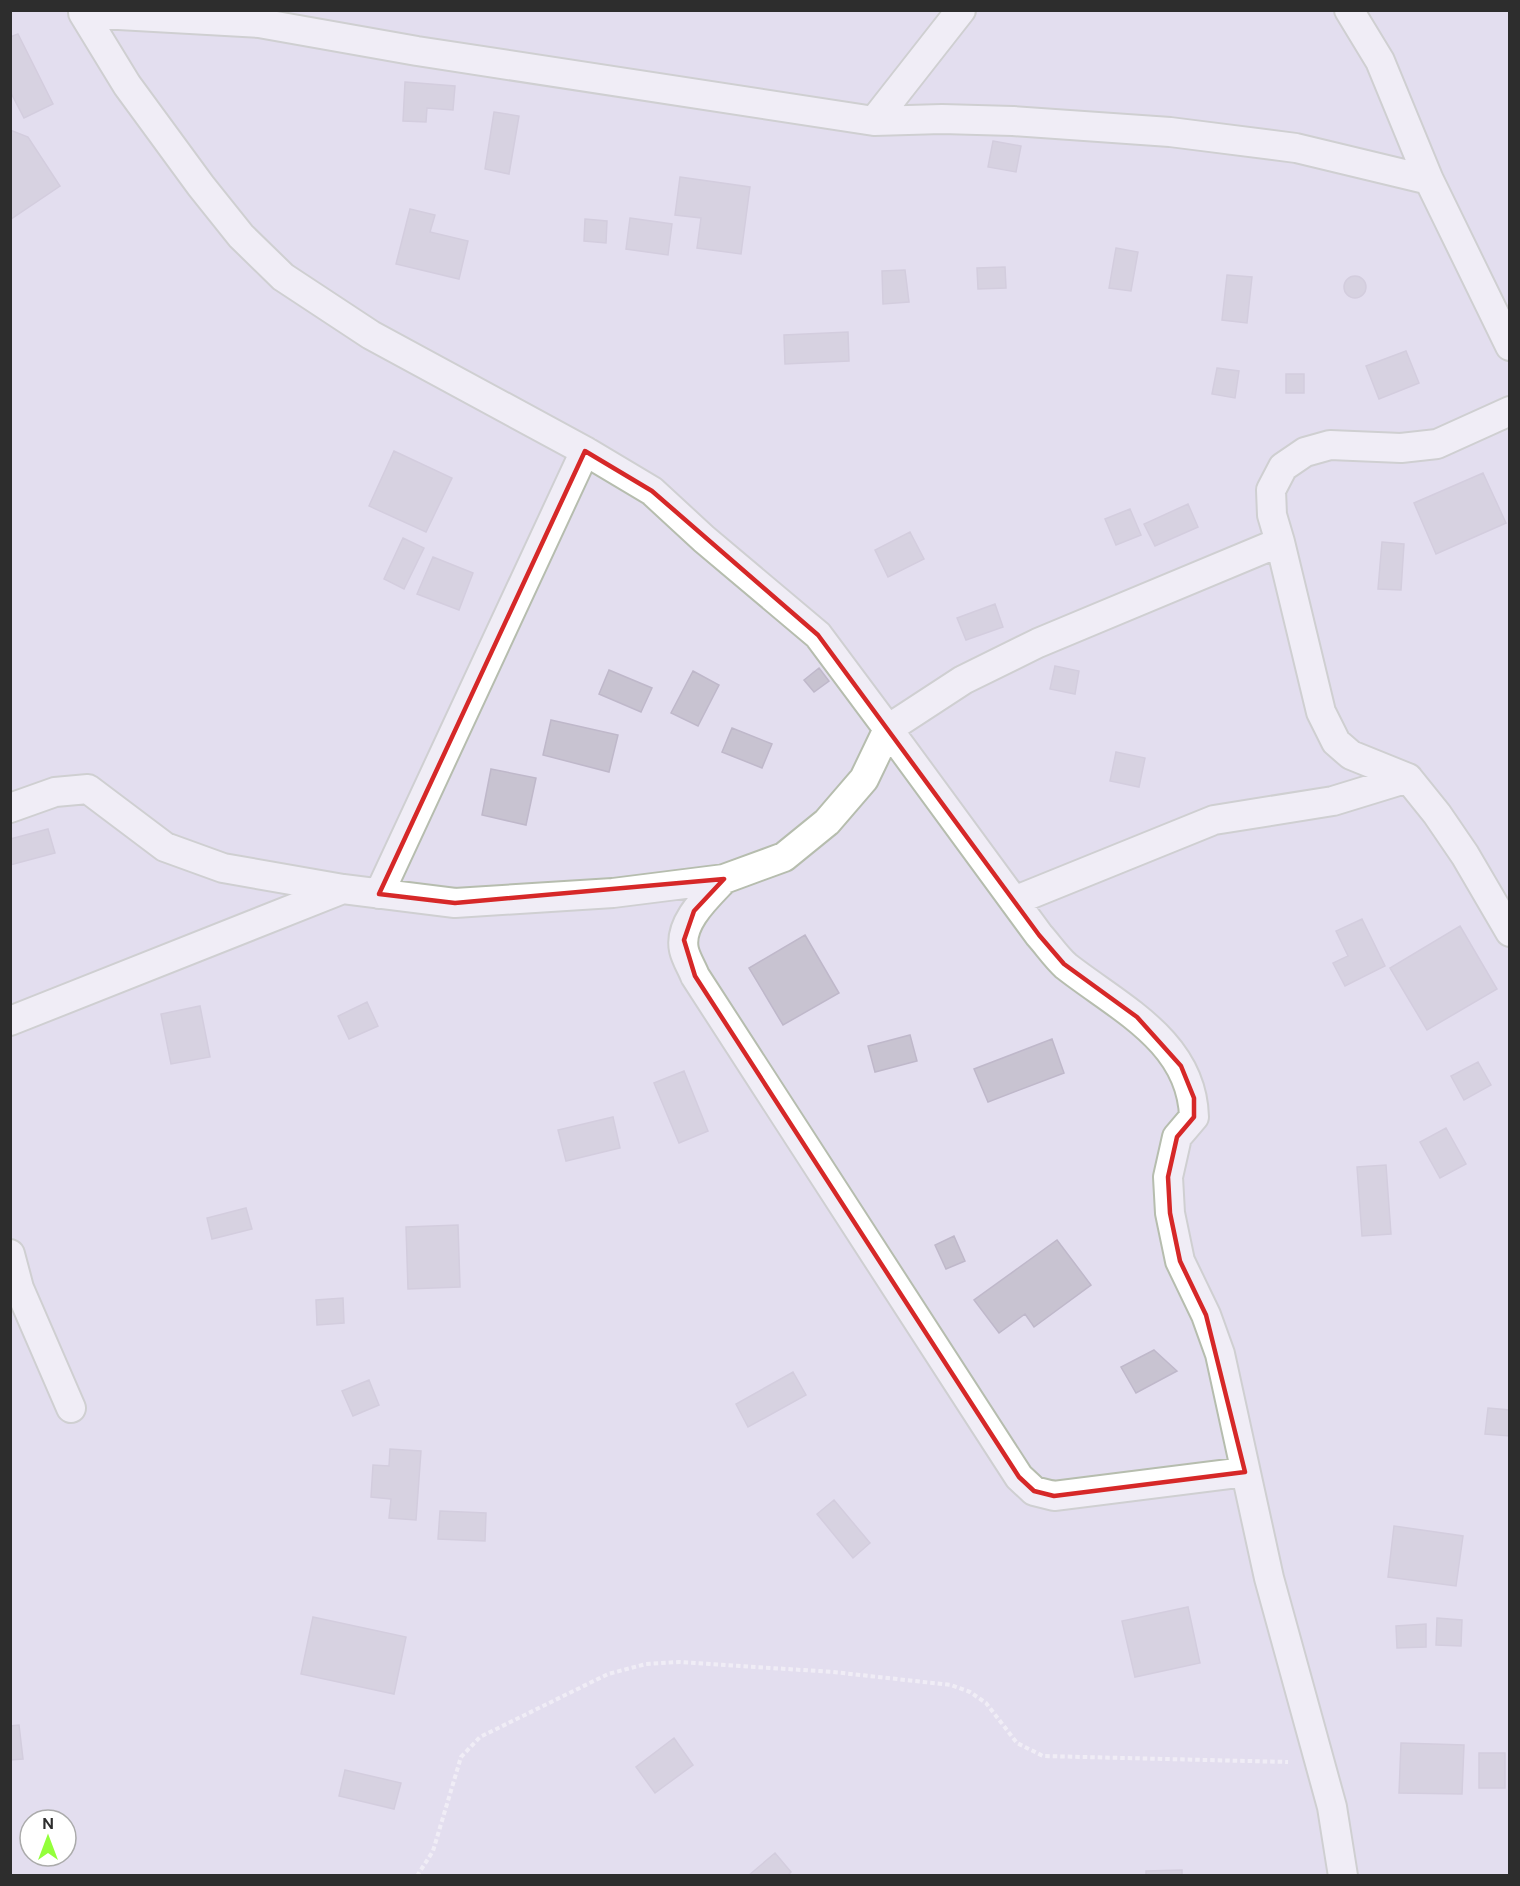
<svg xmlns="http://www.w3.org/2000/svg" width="1520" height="1886" font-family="'DM Sans',sans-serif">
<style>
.building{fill:#c8c3d1;stroke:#bfb8ca;stroke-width:1.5}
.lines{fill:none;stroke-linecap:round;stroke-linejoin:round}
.minor-casing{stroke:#b6bdae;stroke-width:32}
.path{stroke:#fff;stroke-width:4;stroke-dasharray:4.5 3;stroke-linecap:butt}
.minor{stroke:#fff;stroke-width:28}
.marked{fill:none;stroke:#d62828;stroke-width:4.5;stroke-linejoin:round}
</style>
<rect width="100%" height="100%" fill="#e3deef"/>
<path class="building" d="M18,34L53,104L24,118L10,91V37Z
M405,82L455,86L453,110L427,108L426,122L403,121Z
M494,112L519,116L509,174L485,169Z
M10,130L28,137L60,186L11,219Z
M993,141L1021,146L1016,172L988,167Z
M680,177L750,187L741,254L697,248L701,218L675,215Z
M410,209L435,215L430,232L468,241L459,279L396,264Z
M630,218L672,224L668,255L626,249Z
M585,219L607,221L606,243L584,241Z
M1116,248L1138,252L1131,291L1109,288Z
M1005,267L1006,288L978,289L977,268Z
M905,270L909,302L883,304L882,271Z
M1227,275L1252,277L1247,323L1222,320Z
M1344 287a11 11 0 1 1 22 0a11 11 0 1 1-22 0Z
M848,332L849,361L785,364L784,335Z
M1406,351L1419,383L1379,399L1366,366Z
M1217,368L1239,371L1235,398L1212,394Z
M1286,374H1304V393H1286Z
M394,451L452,478L426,532L369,506Z
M1483,473L1506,523L1436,554L1414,503Z
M1188,504L1198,527L1155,546L1144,524Z
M1130,509L1141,535L1116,545L1105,519Z
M910,532L924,559L888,577L875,550Z
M403,538L424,548L404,589L384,579Z
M1382,542L1404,544L1401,590L1378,589Z
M433,557L473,573L459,610L417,594Z
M995,604L1003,627L966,640L957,618Z
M1055,666L1079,671L1075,694L1050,689Z
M819,668L829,681L814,692L804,680Z
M609,670L652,688L641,712L599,694Z
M693,671L719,685L698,726L671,713Z
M551,720L618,735L609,772L543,755Z
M732,728L772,744L762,768L722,752Z
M1116,752L1145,758L1139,787L1110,781Z
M491,769L536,778L526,825L482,815Z
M48,829L55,853L10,865V839Z
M1362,919L1385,966L1345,986L1333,963L1348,956L1336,931Z
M1460,926L1497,989L1427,1030L1390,968Z
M805,935L839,993L783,1025L749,968Z
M367,1002L378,1026L349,1039L338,1016Z
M200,1006L210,1057L171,1064L161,1014Z
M910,1035L917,1061L875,1072L868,1046Z
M1052,1039L1064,1073L988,1102L974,1069Z
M1478,1062L1491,1085L1464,1100L1451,1076Z
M684,1071L708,1131L679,1143L654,1083Z
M613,1117L620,1148L566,1161L558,1130Z
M1446,1128L1466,1164L1440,1178L1420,1142Z
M1386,1165L1391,1234L1362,1236L1357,1167Z
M246,1208L252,1229L212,1239L207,1218Z
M458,1225L460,1287L408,1289L406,1227Z
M954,1236L965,1261L946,1269L935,1245Z
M1057,1240L1091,1285L1034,1327L1025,1314L999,1333L974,1300Z
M343,1298L344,1323L317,1325L316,1300Z
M1154,1350L1177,1371L1136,1393L1121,1367Z
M793,1372L806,1395L748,1427L736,1404Z
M369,1380L379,1405L353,1416L342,1391Z
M1488,1408L1510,1410V1436L1485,1434Z
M390,1449L421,1451L416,1520L389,1518L391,1499L371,1497L373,1465L389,1466Z
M834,1500L870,1543L853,1558L817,1514Z
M440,1511L486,1513L485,1541L438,1539Z
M1394,1526L1463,1536L1456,1586L1388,1577Z
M1188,1607L1200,1663L1135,1677L1122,1621Z
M313,1617L406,1637L394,1694L301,1674Z
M1437,1618L1462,1620L1461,1646L1436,1645Z
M1426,1624V1647L1397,1648L1396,1626Z
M19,1725L23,1759L10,1760V1726Z
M674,1738L693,1765L655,1793L636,1767Z
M1401,1743L1464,1745L1462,1794L1399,1793Z
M1479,1753H1505V1788H1479Z
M345,1770L401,1783L394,1809L339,1796Z
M775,1853L791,1872L787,1876H748Z
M1182,1870V1876H1146V1871Z"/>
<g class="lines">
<defs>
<path id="minor" d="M961,10L874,121L417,51L259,23L83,13L127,85L201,186L241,236L283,277L371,335L585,451L652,491L704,539L818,635L888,729L963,680L1038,643L1280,542L1272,515L1271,490L1283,467L1305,452L1330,445L1401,448L1437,444L1510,411
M1349,10L1380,61L1429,180L1510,346
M874,121L942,119L1013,121L1170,132L1296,148L1429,180
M1280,542L1321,712L1336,742L1351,755L1408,778L1437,814L1465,855L1510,932
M10,808L55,792L88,789L165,847L223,868L343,889L455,903L613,893L724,879L784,857L827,822L864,779L888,729L1039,935C1048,945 1056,957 1066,966C1118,1007 1192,1041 1194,1117L1177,1137L1168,1177L1170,1213L1180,1261L1206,1315L1220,1354L1269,1578L1332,1807L1343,1876
M724,879C707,897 678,923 684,950C686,959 692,968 695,976L1019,1477L1034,1491L1054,1496L1245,1472
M379,894L585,451
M1014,901L1214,820L1333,801L1408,778
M10,1021L343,889
M10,1254L19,1288L71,1408"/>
</defs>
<use href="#minor" class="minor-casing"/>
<path class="path" d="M417,1876L433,1851L461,1757L480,1737L608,1674L646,1664L679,1662L833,1672L951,1685L970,1692L986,1703L1017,1743L1043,1756L1288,1762"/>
<use href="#minor" class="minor"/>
</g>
<path d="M0 0H1520V1886H0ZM585,451L652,491L818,635L1039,935L1064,964L1137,1017L1181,1066L1194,1098V1117L1177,1137L1168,1177L1170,1213L1180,1261L1206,1315L1245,1472L1054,1496L1034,1491L1019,1477L695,976L684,940L694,911L724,879L455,903L379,894Z" fill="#e3deef" fill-opacity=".55" fill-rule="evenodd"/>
<path class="marked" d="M585,451L652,491L818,635L1039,935L1064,964L1137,1017L1181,1066L1194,1098V1117L1177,1137L1168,1177L1170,1213L1180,1261L1206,1315L1245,1472L1054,1496L1034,1491L1019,1477L695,976L684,940L694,911L724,879L455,903L379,894Z"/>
<rect width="1520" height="1886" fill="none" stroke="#2d2d2d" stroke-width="24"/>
<g transform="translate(48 1838)"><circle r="28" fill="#ffffff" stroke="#ababab" stroke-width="1.5"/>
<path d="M0-4.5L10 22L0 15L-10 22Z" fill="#93ff3b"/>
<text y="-9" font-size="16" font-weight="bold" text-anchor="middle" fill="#2d2d2d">N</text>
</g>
</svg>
